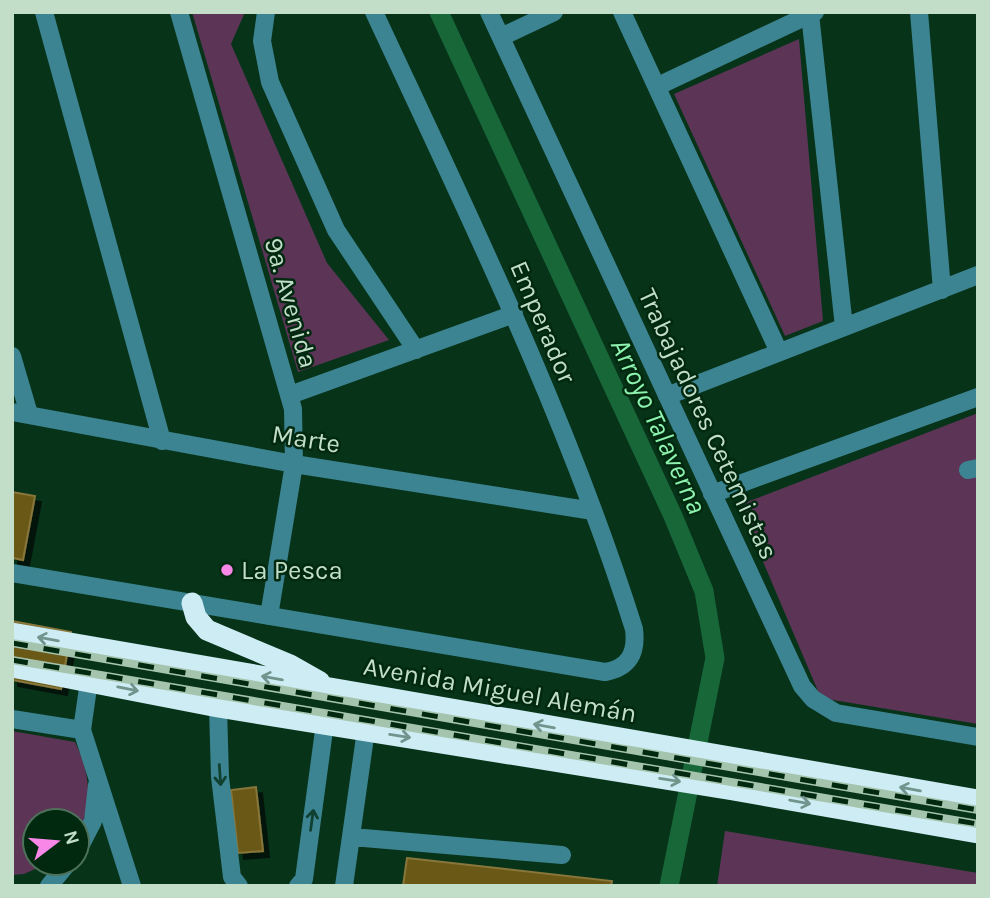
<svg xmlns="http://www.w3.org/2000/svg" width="990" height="898" font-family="Karla,sans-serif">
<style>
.green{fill:#5c3556}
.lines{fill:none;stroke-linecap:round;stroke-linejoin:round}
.canal{stroke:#186739;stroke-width:19}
.building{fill:#6b5918;stroke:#88763b;stroke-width:2;filter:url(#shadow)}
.minor{stroke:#3c8492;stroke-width:18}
.highway{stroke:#ceecf3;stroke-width:21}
.rail-casing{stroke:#a5c4ae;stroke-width:8}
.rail{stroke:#002910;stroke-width:5;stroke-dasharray:16;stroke-linecap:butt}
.oneway{stroke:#71948d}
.oneway2{stroke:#0f4030}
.poi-dot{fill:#f987e8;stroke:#002910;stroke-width:2.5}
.labels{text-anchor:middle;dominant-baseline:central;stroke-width:5;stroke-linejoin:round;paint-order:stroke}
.street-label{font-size:26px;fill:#c2dec9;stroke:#002910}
.poi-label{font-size:26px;fill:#c2dec9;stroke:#002910;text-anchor:start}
.water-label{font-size:28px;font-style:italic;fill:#8ef3ae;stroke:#002910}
</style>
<defs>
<filter id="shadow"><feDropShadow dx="6" dy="6" stdDeviation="0" flood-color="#0009"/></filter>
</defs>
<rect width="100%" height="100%" fill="#073319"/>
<path class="green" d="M192,12H245L231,44L327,263L389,340L298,372Z
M799,39L823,321L785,336L674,94Z
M978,413V724L821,698L739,505Z
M12,731L75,742C90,772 94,804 77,835V821H35V863H49L24,874L12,875Z
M725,831L978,873V886H717Z"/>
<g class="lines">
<path class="canal" d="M439,12L673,516L704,591L715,658L669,886"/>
</g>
<path class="building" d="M12,492L35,496L23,560L12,558Z
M12,621L71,632L61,689L12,680Z
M256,787L263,851L238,853L231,790Z
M407,858L612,881L611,886H403Z"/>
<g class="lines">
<path class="minor" d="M44,12L162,441
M179,12L293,409L294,464L269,616
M266,12L262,41L270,82L336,230L416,350
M489,12L802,686L813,699L836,713L978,737
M622,12L779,352
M919,12L942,290
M810,14L844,327
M501,37L554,12
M658,86L815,12
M12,356L29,414
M290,395L514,314
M667,396L978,275
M12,412L294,464L593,511
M968,470L978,468
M712,494L978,397
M12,573L605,672C629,668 637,653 634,629C567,416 468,214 374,12
M89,681L82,730L132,886
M218,707L220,777L232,877L239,886
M12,719L82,730
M352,837L562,855
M77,852L93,821L97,785
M49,886L68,863
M298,886L304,879L325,723
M344,886L366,730"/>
<path class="highway" d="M192,603L196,617L207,630L290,665L320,682
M12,633L978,800
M12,667L218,707L733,790L978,833"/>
<defs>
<path id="rail" d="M12,643L978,810
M12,660L978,824"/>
</defs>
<use href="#rail" class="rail-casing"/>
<use href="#rail" class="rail"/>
</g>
<defs><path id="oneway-shaft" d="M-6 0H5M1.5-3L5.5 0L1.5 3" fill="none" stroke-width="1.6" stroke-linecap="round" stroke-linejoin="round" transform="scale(1.75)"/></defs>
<g class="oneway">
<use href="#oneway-shaft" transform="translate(48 639) rotate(-170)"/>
<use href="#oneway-shaft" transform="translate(272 678) rotate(-170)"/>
<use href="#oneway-shaft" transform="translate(128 689) rotate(11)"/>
<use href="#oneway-shaft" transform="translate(544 726) rotate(-170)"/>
<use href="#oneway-shaft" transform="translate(400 736) rotate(9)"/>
<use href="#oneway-shaft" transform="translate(670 780) rotate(9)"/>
<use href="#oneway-shaft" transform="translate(910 789) rotate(-170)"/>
<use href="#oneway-shaft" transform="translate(800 802) rotate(10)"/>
</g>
<g class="oneway2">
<use href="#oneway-shaft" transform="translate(220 775) rotate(86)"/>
<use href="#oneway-shaft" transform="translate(312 820) rotate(-82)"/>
</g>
<circle class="poi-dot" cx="227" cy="570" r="7"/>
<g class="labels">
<g class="street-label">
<text transform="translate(291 303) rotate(74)">9a. Avenida</text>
<text transform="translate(543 322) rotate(67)">Emperador</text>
<text transform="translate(708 424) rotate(65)">Trabajadores Cetemistas</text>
<text transform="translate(306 439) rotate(9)">Marte</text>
<text transform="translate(500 690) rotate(10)">Avenida Miguel Alemán</text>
</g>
<g class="poi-label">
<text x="241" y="570">La Pesca</text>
</g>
<g class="water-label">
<text transform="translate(659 426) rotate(65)">Arroyo Talaverna</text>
</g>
</g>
<rect width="990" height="898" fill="none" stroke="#c2dec9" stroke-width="28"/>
<g transform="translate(56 842) rotate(74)"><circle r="33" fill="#002910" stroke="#4e715a" stroke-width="2"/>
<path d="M0-5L12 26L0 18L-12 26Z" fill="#f987e8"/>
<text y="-10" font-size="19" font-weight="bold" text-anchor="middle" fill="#c2dec9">N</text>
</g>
</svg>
